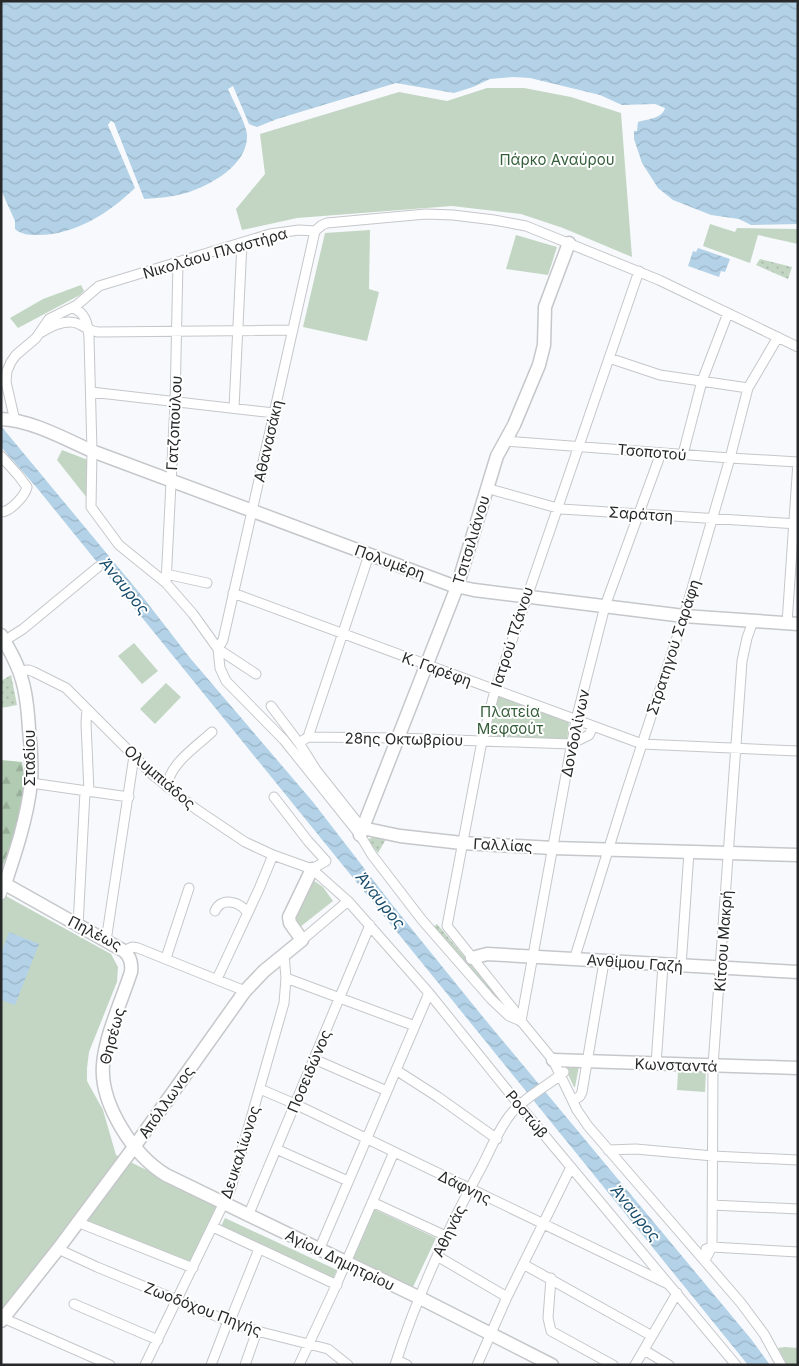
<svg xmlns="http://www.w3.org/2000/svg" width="799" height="1366" font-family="Inter,sans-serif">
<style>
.grass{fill:url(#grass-dots)}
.forest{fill:url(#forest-firs)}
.green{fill:#c2d6c3}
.water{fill:url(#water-waves)}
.pier{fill:#f7f9fc}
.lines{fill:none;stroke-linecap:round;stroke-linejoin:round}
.street-casing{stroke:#c5c7ca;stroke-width:11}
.secondary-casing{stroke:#c5c7ca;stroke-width:15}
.street{stroke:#fff;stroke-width:9}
.secondary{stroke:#fff;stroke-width:12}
.labels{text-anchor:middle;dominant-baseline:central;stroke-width:4;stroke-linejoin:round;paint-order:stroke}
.park-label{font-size:15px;fill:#345d39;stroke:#fff}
.street-label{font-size:15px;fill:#272829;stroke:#fff}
.water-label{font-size:16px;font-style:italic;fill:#1a4e6d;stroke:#fff}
</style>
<defs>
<pattern id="grass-dots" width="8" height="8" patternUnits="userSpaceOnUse" patternTransform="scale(1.25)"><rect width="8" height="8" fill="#c2d6c3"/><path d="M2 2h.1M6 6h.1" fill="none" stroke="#a7b8a8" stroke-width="1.8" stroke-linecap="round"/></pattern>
<pattern id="forest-firs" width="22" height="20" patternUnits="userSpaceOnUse" patternTransform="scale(1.25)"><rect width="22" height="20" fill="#b1cbb2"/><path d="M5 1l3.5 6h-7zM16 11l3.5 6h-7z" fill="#98ae99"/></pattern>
<pattern id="water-waves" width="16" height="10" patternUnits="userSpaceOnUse" patternTransform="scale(1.25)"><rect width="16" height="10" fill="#b3d2e7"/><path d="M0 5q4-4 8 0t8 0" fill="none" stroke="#9ab4c6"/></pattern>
</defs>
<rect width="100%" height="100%" fill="#f7f9fc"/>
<path class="grass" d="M760,259L792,267L788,279L756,265Z
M11,675L17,705L1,708V681Z
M373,837L386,839L378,853L369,842V839Z
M437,924L510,1011L491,993L433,927Z"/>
<path class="forest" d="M1,760L22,762C29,798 14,837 1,870Z"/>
<path class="green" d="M487,88H524L571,97L621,113L632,257L563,228L521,214L452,206L297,218L242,230L236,209L265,174L260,134L399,92L447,101Z
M710,224L735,232L737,228L798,229V244L758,235L750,263L703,246Z
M370,230L369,289L379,292L367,341L303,327L325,233Z
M516,235L557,247L548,275L506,269Z
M81,285L84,291L80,295L18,328L10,318L43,299Z
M62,450L88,460L87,498L57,460Z
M134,643L158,671L142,684L118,656Z
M166,683L181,697L155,724L140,709Z
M498,696L568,722L569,724L567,740L565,741L490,736L488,734L496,698Z
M313,880L323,887L333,901L300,927L293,917Z
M6,896L111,954L118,967L117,982L89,1052L87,1068V1081L103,1110L116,1155L218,1205L191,1265L74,1219L1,1316V902L3,897Z
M564,1066H579L575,1087H574Z
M678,1071H706L705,1092L677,1090Z
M374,1209L436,1238L413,1287L352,1257Z
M225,1218L337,1270L333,1278L221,1226Z
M785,1347L798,1348V1365H787L778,1348Z"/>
<path class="water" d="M1,1H798V224L751,225L739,219L711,215L673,200L658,188L642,163L634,139V131H637L638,122C647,119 662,119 665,108L655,104L622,105L600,95L530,78L513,77L490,79L473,87L454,93L396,83L277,119L257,127L249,124L233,86L228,89C232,99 247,125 247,135C248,165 211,185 186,193C172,197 158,198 144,199L114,123L111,121L108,125L135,188C109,213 74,236 36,235C29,235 20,234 15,229V221L1,190Z
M698,248L730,259L725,272L721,271L719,277L688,266L693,251L696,252Z
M1,426L142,596L190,658L313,802L394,907L483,1017L751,1339L770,1365H748L37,488L1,447Z
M9,932L39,944L15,1005L1,1000V953Z"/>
<path class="pier" d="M111,121L114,123L144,199L142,200L108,125Z"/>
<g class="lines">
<defs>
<path id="street" d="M315,231L322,225L327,223L426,214L453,215L494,220L526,226L659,280L798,347
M72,308C86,312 88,325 89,337L92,451L91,507L119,545L166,583L193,614L218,649L220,668L226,681L284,740L360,835L372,855L422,920L491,999L509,1016L521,1021L553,1060L577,1110L588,1126L741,1303L764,1334L781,1365
M40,333C51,326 66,318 79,324C86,328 90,331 98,332L293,330
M609,358L660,375L748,388
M91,392L274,413
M234,408L242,243
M15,421L6,382L7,371L11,362L16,355L36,338L49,319L77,305L99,286L270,234L299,230L315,231
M505,441L730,458L798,462
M683,454L702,381L728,313
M1,456L18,475L27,487C25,496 10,512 1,512
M486,488L561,509L798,524
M166,574L207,583
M166,583L175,403L178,262
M233,593L642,744L798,751
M787,623L798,462
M4,641L23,629L98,567
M19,671L29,670L34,672L66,688L154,776L196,809L245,842L273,855L312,869L348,901L429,993L520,1106L736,1365
M256,674L218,649L223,640L315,231
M271,706L299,743L316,770L362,828
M87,709L86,723L89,792
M308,737L369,555
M299,743L308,737L398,738L571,744L589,735L593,726
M31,783L129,797
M167,787C169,764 196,747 212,732
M274,797L308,841L326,861L312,869
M1,895L5,884
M215,911C221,897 239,901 247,912
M78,926L85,792
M302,940L348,901
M106,941L134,756
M124,951L132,947L138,948L245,991
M166,958L189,888
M574,960L625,796L684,616L730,458L748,388L778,337
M681,966L689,852
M286,978L415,1026
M217,979L259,889L273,855
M520,1021L514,1010L447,926L482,741L495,690L639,271
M521,1021L576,720L605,606L661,453
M314,1059L387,1091
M656,1064L663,965
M396,1070L438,1097L497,1139
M260,1089L295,1104L668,1284
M573,1101L580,1096L582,1092L604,962
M276,1149L348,1181
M608,1150L636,1149L713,1156L798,1160
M372,1202L446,1236
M712,1205L798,1209
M248,1216L370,925
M77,1222L193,1268
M213,1227L337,1285
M58,1249L97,1267L228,1321L257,1331L328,1349L348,1365
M706,1249L712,1247L798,1252
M319,1250L429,993
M437,1256L507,1297
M705,1260L712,1247L713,1066L742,661L747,638L753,621
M523,1264L652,1336
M551,1278L548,1318L551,1331L613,1365
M74,1304L158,1340
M3,1318L110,1365
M230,1321L259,1249
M644,1350L669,1365
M397,1360L407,1365
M145,1365L231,1188L284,1003L286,978L284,955
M211,1365L228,1321
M245,1365L257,1331
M299,1365L334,1290L394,1152
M395,1365C417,1296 446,1232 481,1168C490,1151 498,1130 510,1115C523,1098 548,1086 564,1072
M477,1365L507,1297L571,1167
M635,1365L677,1293"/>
<path id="secondary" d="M1,419C31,420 65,439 92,451L451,585L474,590L684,616L798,624
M1,635C9,649 18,664 22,680C27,696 28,713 29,729C31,747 32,766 31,783C27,818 16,851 5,884L124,951C131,957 132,964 131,972C122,1000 105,1036 103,1065C100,1104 133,1155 166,1175L418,1297L552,1365
M362,828L400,836L462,843L553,848L798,855
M360,835L457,587L497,456L514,425L539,365L544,345L545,307L569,243
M472,958L487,954L798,972
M553,1060L798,1068
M1,1321L58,1249L134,1147L245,991L264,971L302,940L290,923L289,917L312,869"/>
</defs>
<use href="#street" class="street-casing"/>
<use href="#secondary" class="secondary-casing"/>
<use href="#street" class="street"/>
<use href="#secondary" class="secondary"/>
</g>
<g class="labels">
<g class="park-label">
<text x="557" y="159">Πάρκο Αναύρου</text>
<text x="510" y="711">Πλατεία<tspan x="510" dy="17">Μεφσούτ</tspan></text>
</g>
<g class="street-label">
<text transform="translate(215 253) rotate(-16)">Νικολάου Πλαστήρα</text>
<text transform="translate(174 423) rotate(-87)">Γατζοπούλου</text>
<text transform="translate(268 441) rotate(-77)">Αθανασάκη</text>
<text transform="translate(652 452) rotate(5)">Τσοποτού</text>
<text transform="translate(641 514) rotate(4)">Σαράτση</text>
<text transform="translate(471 540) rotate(-73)">Τσιτσιλιάνου</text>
<text transform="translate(390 562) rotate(20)">Πολυμέρη</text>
<text transform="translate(512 637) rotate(-72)">Ιατρού Τζάνου</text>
<text transform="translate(673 647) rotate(-72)">Στρατηγού Σαράφη</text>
<text transform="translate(437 669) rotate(20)">Κ. Γαρέφη</text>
<text transform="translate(575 733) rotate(-78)">Δονδολίνων</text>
<text transform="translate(404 739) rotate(1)">28ης Οκτωβρίου</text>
<text transform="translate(29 758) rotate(-90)">Σταδίου</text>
<text transform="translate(160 777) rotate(41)">Ολυμπιάδος</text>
<text transform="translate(503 845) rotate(3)">Γαλλίας</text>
<text transform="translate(95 933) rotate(27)">Πηλέως</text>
<text transform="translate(723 941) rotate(-86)">Κίτσου Μακρή</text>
<text transform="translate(635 963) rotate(4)">Ανθίμου Γαζή</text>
<text transform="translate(112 1036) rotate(-75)">Θησέως</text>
<text transform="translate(676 1065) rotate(2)">Κωνσταντά</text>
<text transform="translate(309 1071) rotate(-67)">Ποσειδώνος</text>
<text transform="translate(166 1102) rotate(-55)">Απόλλωνος</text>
<text transform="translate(527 1114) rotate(50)">Ροστώβ</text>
<text transform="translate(240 1152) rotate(-72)">Δευκαλίωνος</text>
<text transform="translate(465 1187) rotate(26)">Δάφνης</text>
<text transform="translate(449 1231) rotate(-64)">Αθηνάς</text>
<text transform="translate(340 1260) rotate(26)">Αγίου Δημητρίου</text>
<text transform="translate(203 1309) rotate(21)">Ζωοδόχου Πηγής</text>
</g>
<g class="water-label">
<text transform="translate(125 586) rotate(51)">Άναυρος</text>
<text transform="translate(381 900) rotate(51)">Άναυρος</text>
<text transform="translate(636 1213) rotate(51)">Άναυρος</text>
</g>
</g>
<rect width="799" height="1366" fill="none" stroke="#272829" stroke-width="5"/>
</svg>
